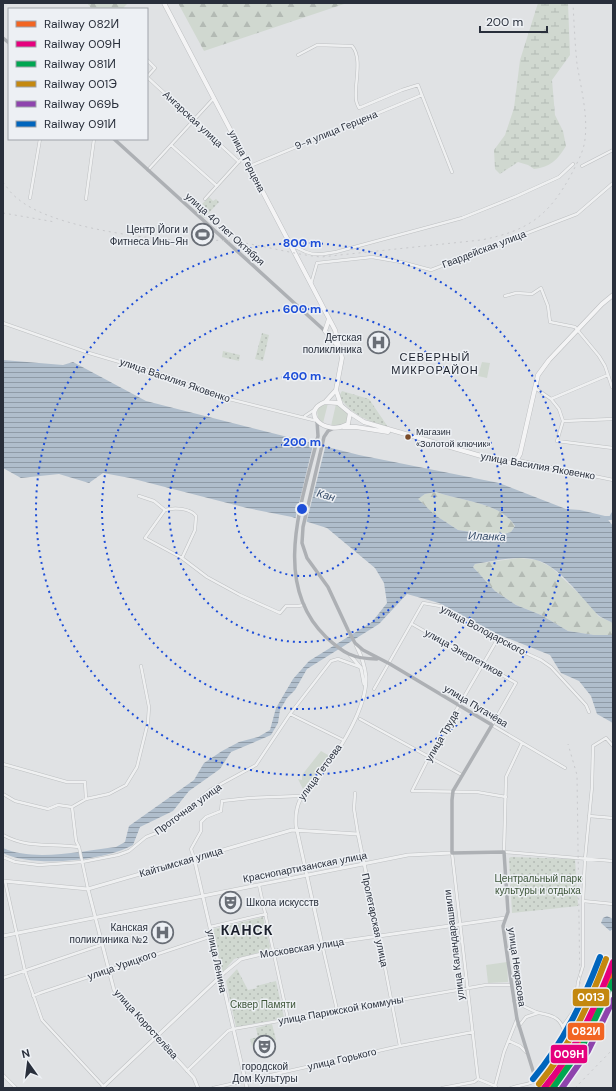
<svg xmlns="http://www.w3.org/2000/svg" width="616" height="1091" font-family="'DM Sans',sans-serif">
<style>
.green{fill:#d0d8d0}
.forest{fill:url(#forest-firs)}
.wetland{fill:url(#wetland-marsh)}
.park{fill:url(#park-dots)}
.water{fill:url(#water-rules);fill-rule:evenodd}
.pier{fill:#e0e2e4}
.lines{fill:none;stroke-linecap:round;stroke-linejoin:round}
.river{stroke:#b0becc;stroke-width:4}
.minor-casing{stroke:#bec0c2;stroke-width:3.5}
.tertiary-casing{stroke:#bec0c2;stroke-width:4}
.primary-casing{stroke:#bdbfc1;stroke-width:5}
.minor{stroke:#eff0f1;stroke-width:2.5}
.tertiary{stroke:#eff0f1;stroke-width:3}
.secondary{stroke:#adb0b4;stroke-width:3.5}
.primary{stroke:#f4f4f5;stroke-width:4}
.rail{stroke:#c8c9cc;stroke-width:1;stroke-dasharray:2 4;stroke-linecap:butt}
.secondary-bridge{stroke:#adb0b4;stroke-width:3.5}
.rail-1-casing{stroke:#edf0f4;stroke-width:9}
.rail-2-casing{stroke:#edf0f4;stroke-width:9}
.rail-3-casing{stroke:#edf0f4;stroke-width:9}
.rail-4-casing{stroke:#edf0f4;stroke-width:9}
.rail-5-casing{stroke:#edf0f4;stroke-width:9}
.rail-6-casing{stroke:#edf0f4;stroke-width:9}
.rail-1{stroke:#f26522;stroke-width:6}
.rail-2{stroke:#e5007d;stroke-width:6}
.rail-3{stroke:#00a651;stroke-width:6}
.rail-4{stroke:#c4880f;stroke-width:6}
.rail-5{stroke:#8e44ad;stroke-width:6}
.rail-6{stroke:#0065bd;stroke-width:6}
.ring{fill:none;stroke:#1d4ed8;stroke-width:2;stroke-dasharray:2 4}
.bus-dot{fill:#7a4b2a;stroke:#edf0f4;stroke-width:1.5}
.labels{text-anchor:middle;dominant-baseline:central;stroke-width:3;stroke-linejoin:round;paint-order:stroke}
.bus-label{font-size:9px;fill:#292f3b;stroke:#edf0f4;text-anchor:start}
.street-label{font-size:10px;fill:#292f3b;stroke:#edf0f4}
.poi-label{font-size:10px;fill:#292f3b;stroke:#edf0f4;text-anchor:end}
.park-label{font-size:10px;fill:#3d5538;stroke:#edf0f4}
.neighbourhood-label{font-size:11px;letter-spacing:1px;fill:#1b202c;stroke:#edf0f4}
.water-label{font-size:11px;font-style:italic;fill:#374d6a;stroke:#edf0f4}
.district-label{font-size:14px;font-weight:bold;letter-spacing:1px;fill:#1b202c;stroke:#edf0f4}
.centre{fill:#1d4ed8;stroke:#edf0f4;stroke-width:2}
.ring-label{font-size:12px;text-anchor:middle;font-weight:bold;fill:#1d4ed8;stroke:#edf0f4;stroke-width:3;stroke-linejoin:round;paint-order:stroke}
.line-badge{stroke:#edf0f4;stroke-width:1.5}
.badge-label{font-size:11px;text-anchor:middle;font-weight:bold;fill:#fff}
</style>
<defs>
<pattern id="forest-firs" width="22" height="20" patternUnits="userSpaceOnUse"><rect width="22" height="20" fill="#d0d8d0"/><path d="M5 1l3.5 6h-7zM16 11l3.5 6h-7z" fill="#b3bab4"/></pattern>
<pattern id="wetland-marsh" width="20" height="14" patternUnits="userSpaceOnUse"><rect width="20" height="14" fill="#d0d8d0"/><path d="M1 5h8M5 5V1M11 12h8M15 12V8" fill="none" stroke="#b3bab4"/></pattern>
<pattern id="park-dots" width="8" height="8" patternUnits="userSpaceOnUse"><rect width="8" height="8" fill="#d0d8d0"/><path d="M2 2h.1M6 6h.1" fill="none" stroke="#b3bab4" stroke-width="1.8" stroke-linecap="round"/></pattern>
<pattern id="water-rules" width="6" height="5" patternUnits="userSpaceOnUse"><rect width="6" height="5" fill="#b0becc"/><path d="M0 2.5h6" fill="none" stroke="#8f9ba7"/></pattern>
</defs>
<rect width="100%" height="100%" fill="#e0e2e4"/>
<path class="green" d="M482,362L490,363L487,378L478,376Z
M328,403L323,423L318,418L317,410L322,405Z
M336,404L348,413L347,423L342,426H331Z
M321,751L328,755L329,759L303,789L298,779L302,780V775Z
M507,962L508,982L488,983L486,965Z"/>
<path class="forest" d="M87,3H128L122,9H92Z
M178,3H347L204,51Z
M436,492C461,501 500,502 515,526L511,532L498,536L458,530L435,515L417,499L425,494Z
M519,558L537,560L551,567L592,606L598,616L613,623V635H594L568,631L541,615L516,605L495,591L473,567L475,564Z"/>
<path class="wetland" d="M538,3H568L570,55L552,80L555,115L563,131L566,146C557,160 551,167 534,169L528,165L518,162L500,174L495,169L494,150L505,135L514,108L520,60Z"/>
<path class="park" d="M209,197L213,201L216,199L219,202L204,218L196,210Z
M262,333L269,335L263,361L255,359Z
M223,351L240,355L239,361L222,357Z
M342,391L369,399L388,427C368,421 351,415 339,396Z
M511,857L575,859L578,906L512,913L509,858Z
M263,917L270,946L269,950L234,959L223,972L221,971L213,929Z
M237,969L248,990L257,988L256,986L276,981L284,1018L236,1027L226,981Z
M272,1024L276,1040L252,1046L250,1039L258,1037L256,1028Z"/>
<path class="water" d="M3,360L63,365L73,362L146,401L359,455L499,483L566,509L580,510L605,516L613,526V623C608,620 601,618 597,614C582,598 558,565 536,560C517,555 495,561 475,564L473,567L495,591L516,605L541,615L568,631L594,635H613V723L597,714L591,696L579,681L561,673L550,655L497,634L439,603L407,594L379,624L307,669L295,690L287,698L280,710L278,723L271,735L231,752L220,769L189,791L173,811L140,827L133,845C104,861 33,868 3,853V848C33,862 83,851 116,847L125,842L129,826L194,780L204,763L222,751L239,742L258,737L270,730L276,708L293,679L309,661L372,622L387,603L384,583L375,568L327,528L292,517L247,508L130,478L103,473L89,483L59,474L21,478L3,468ZM436,492C461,501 500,502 515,526L511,532L498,536L458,530L435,515L418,499L425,494Z
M607,916L613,919V929L610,931L601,923L603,918Z"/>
<path class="pier" d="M314,441L326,444L306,524L295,520Z"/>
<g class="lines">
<path class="river" d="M602,518H611L613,514"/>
<defs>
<path id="minor" d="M298,55L317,45L352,46C363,58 354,85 356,99C356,102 358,106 359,108L402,90L418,85L452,172
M147,60L155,68L147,77L239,162
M171,145L217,186
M250,166L422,95
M582,166L613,150
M148,170L214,98
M30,198L40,139
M86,199L94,139
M205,199L244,156
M291,246C298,247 301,250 306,252C316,256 325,254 336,252L462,218L517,196L559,177L573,164
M311,284L317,263L372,257L401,262L431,270L577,214L613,183
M505,296L516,293L532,294L541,288L548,306L550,322L575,327L599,356L605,366L612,387
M3,323L89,353L174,378L209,394L317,421
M535,388L551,399L559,409L563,421L613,419
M551,399L608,375
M305,416L314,410
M563,421L557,441L613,448
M517,460L613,480
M139,496L154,501L165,510L145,538L182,558L207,577L240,595L280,613L286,606H298L304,605
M165,510C174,507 190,508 196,516L195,530L182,558
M412,624L516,683L492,725L565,768
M497,640L429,757L412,791L477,792L506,797
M374,689L423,603L440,606L497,640L541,660L551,667L586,705L589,712
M290,714L343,740
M360,719L462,775
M522,743L506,777L504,852L613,861
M3,764L67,782H85L86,799
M355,793L354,809L358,834
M3,794L15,801L48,809L58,805L72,807L86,799L109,794L126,785L137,767L148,722L149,707L141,666
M72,807L76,841L79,847L88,889
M589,816L613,818
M3,835C28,849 52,843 79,847
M452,853L478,1079L495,1086L504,1052L517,1019
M3,857L15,862L39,865L82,862L118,855L129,851L146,837L159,832L210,790L256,765L290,714L331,661L338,659L360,667
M194,858L191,849L201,831V822L206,817L221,811L222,801L250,798L300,796
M5,881L25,971L42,1020L105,1088
M259,885L288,1019
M583,901L613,904
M210,927L266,914
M379,936L400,1046
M322,944L337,1010
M3,978L101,945
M33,996L40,993L212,936
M608,1004L613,1000
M519,1026L526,1017L538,1013
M563,1026L575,1009L578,982L583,966V901L585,859L592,787L593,746L606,738L613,746
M509,1041L520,1046L526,1052
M187,1071L228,1031L233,1029L486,985H511
M3,1075L16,1088
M213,1088L400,1046L473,1032
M442,1088L474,1082L478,1079
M511,1088C520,1085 532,1084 540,1079C557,1070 573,1037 559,1021C553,1014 544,1015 536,1012C529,1009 521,1005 514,1001
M551,1088L599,1023L613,993"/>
<path id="tertiary" d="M350,655L361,668L364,684
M194,858L247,1088
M3,881L88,889L292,830L358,834L379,936
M88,889L114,990L194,1078L198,1088
M3,936L408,855L452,853
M322,944L296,826C294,797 307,791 323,771C341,748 367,707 366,677C365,666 361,655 356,645
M495,1086L496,1088
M102,1088L225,972L241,959L274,951L505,918"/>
<path id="primary" d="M164,3L335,330L342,358L336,390L341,405
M329,319L325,331L338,346
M326,401L336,390
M325,402L338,403L350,413L348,424C325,437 299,412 325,402Z
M350,413L364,422L495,460C506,463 515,466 520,454L538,375L549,360L602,304L613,295
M343,427H356L388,432"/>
</defs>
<use href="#minor" class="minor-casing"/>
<use href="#tertiary" class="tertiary-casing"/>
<use href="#primary" class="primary-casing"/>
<use href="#minor" class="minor"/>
<use href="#tertiary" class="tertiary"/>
<path class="secondary" d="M3,38L9,43
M114,139L325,331
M317,421L318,436C303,500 270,583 326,637C343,653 353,659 377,659
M334,428L328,431L324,437L303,527L302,543L307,558L328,587L348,630L355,643L363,650L390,664L492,725L453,791L452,800V853L504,852L508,912L503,926L508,961L517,1019L534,1074"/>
<use href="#primary" class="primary"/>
<path class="rail" d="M3,182C7,187 11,194 17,198C47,225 133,237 174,240C192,242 210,239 228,241C260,244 290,254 321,257L481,240C528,231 549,216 572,173C577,163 584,151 585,139C588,115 581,88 577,64C575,44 574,23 573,3
M3,213L55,222
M563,1065L573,1043L578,1017L580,991L577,775L568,744
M575,1088L613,1049"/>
<path class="secondary-bridge" d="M534,1074L538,1088"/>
<defs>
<path id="rail-1" d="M546,1088L580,1043L596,1012L613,967"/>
<path id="rail-2" d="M544,1088C576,1050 595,1008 613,962"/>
<path id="rail-3" d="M553,1088L582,1047L613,981"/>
<path id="rail-4" d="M539,1084C570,1046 589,1005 606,959"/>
<path id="rail-5" d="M562,1088L588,1051L613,1000"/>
<path id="rail-6" d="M533,1079C564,1042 583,1001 600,957"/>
</defs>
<use href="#rail-1" class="rail-1-casing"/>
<use href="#rail-2" class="rail-2-casing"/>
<use href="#rail-3" class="rail-3-casing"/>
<use href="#rail-4" class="rail-4-casing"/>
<use href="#rail-5" class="rail-5-casing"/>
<use href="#rail-6" class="rail-6-casing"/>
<use href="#rail-1" class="rail-1"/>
<use href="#rail-2" class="rail-2"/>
<use href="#rail-3" class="rail-3"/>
<use href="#rail-4" class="rail-4"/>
<use href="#rail-5" class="rail-5"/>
<use href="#rail-6" class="rail-6"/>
</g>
<g class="ring">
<circle cx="302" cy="509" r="67"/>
<circle cx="302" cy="509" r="133"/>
<circle cx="302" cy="509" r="200"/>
<circle cx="302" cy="509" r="266"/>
</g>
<defs>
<symbol id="stadium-ring" viewBox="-11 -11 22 22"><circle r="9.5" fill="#edf0f4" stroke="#696e76" stroke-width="1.5"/><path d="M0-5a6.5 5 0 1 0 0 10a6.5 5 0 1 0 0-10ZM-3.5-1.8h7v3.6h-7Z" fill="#696e76"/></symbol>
<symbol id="hospital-ring" viewBox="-11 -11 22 22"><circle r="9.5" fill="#edf0f4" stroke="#696e76" stroke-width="1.5"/><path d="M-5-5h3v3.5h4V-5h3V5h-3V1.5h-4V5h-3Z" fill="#696e76"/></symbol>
<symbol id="theatre-ring" viewBox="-11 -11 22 22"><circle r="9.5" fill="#edf0f4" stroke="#696e76" stroke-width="1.5"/><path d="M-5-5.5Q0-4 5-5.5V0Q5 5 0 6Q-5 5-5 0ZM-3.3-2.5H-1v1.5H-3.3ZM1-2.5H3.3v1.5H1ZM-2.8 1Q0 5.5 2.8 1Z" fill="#696e76"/></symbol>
</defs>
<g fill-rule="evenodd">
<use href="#stadium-ring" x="190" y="222" width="25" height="25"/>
<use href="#hospital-ring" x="366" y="330" width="25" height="25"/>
<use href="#theatre-ring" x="218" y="890" width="25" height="25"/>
<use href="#hospital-ring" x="150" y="920" width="25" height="25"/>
<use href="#theatre-ring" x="252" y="1034" width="25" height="25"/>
</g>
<circle class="bus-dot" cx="408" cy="437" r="3.5"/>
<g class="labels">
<g class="bus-label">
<text x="416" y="432">Магазин<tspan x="416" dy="12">«Золотой ключик»</tspan></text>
</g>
<g class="street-label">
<text transform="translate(193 119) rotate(43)">Ангарская улица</text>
<text transform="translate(336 130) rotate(-22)">9-я улица Герцена</text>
<text transform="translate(247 161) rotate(63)">улица Герцена</text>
<text transform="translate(225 229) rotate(42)">улица 40 лет Октября</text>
<text transform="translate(484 249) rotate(-21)">Гвардейская улица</text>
<text transform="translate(175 380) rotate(19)">улица Василия Яковенко</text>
<text transform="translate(538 466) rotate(10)">улица Василия Яковенко</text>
<text transform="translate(483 630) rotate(28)">улица Володарского</text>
<text transform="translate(464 653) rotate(29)">улица Энергетиков</text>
<text transform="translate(476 706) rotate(31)">улица Пугачёва</text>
<text transform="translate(442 736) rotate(-60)">улица Труда</text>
<text transform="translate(320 772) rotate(-54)">улица Гетоева</text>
<text transform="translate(188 809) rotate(-36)">Проточная улица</text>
<text transform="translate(181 862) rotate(-16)">Кайтымская улица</text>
<text transform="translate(305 867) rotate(-11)">Краснопартизанская улица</text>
<text transform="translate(375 920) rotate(78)">Пролетарская улица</text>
<text transform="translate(454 945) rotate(-97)">улица Каландарашвили</text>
<text transform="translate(302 948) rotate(-9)">Московская улица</text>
<text transform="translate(217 961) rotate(78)">улица Ленина</text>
<text transform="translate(122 965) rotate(-19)">улица Урицкого</text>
<text transform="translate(517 967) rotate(82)">улица Некрасова</text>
<text transform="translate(341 1010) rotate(-10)">улица Парижской Коммуны</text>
<text transform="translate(146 1024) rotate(48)">улица Коростелёва</text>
<text transform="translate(342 1059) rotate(-13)">улица Горького</text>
</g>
<g class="poi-label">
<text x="188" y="229">Центр Йоги и<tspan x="188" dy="12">Фитнеса Инь-Ян</tspan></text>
<text x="362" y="337">Детская<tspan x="362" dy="12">поликлиника</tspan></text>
<text x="246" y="902" text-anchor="start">Школа искусств</text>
<text x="148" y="927">Канская<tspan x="148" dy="12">поликлиника №2</tspan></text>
<text x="265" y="1066" text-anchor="middle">городской<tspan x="265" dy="12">Дом Культуры</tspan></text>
</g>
<g class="park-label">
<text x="538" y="878">Центральный парк<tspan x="538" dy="12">культуры и отдыха</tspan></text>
<text x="263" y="1004">Сквер Памяти</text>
</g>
<g class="neighbourhood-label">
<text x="435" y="357">СЕВЕРНЫЙ<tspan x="435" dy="13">МИКРОРАЙОН</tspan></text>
</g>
<g class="water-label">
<text transform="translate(326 495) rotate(16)">Кан</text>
<text transform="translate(487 536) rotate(2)">Иланка</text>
</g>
<g class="district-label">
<text x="247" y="930">КАНСК</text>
</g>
</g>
<circle cx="302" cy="509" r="6" class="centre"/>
<g class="ring-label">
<text x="302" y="247">800 m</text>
<text x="302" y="313">600 m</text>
<text x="302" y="380">400 m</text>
<text x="302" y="446">200 m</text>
</g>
<g class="line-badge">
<rect x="572" y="988" width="38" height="19" rx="4" fill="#c4880f"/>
<rect x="567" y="1022" width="38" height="19" rx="4" fill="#f26522"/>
<rect x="550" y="1044" width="38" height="20" rx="4" fill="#e5007d"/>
</g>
<g class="badge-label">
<text x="591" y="1001">001Э</text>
<text x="586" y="1035">082И</text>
<text x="569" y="1058">009Н</text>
</g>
<rect width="616" height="1091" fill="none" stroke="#292f3b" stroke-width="8"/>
<rect x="8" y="8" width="140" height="132" fill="#edf0f4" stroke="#9fa3aa"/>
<rect x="16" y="21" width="20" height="6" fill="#f26522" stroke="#9fa3aa"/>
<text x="44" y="28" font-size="12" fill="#292f3b">Railway 082И</text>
<rect x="16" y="41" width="20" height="6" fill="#e5007d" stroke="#9fa3aa"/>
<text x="44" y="48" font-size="12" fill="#292f3b">Railway 009Н</text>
<rect x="16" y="61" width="20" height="6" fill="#00a651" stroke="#9fa3aa"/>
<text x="44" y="68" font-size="12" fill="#292f3b">Railway 081И</text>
<rect x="16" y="81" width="20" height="6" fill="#c4880f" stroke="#9fa3aa"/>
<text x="44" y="88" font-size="12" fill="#292f3b">Railway 001Э</text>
<rect x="16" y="101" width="20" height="6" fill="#8e44ad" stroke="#9fa3aa"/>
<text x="44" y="108" font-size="12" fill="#292f3b">Railway 069Ь</text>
<rect x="16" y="121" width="20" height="6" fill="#0065bd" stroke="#9fa3aa"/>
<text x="44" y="128" font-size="12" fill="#292f3b">Railway 091И</text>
<g transform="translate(28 1063) rotate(346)" stroke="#edf0f4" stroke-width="3" paint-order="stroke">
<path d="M0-3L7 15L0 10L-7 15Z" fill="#292f3b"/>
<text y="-6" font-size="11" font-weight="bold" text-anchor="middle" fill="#292f3b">N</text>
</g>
<path d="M480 26v6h67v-6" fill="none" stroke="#292f3b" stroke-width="2"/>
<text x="486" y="26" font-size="12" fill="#292f3b" stroke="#edf0f4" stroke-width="3" paint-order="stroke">200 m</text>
</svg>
